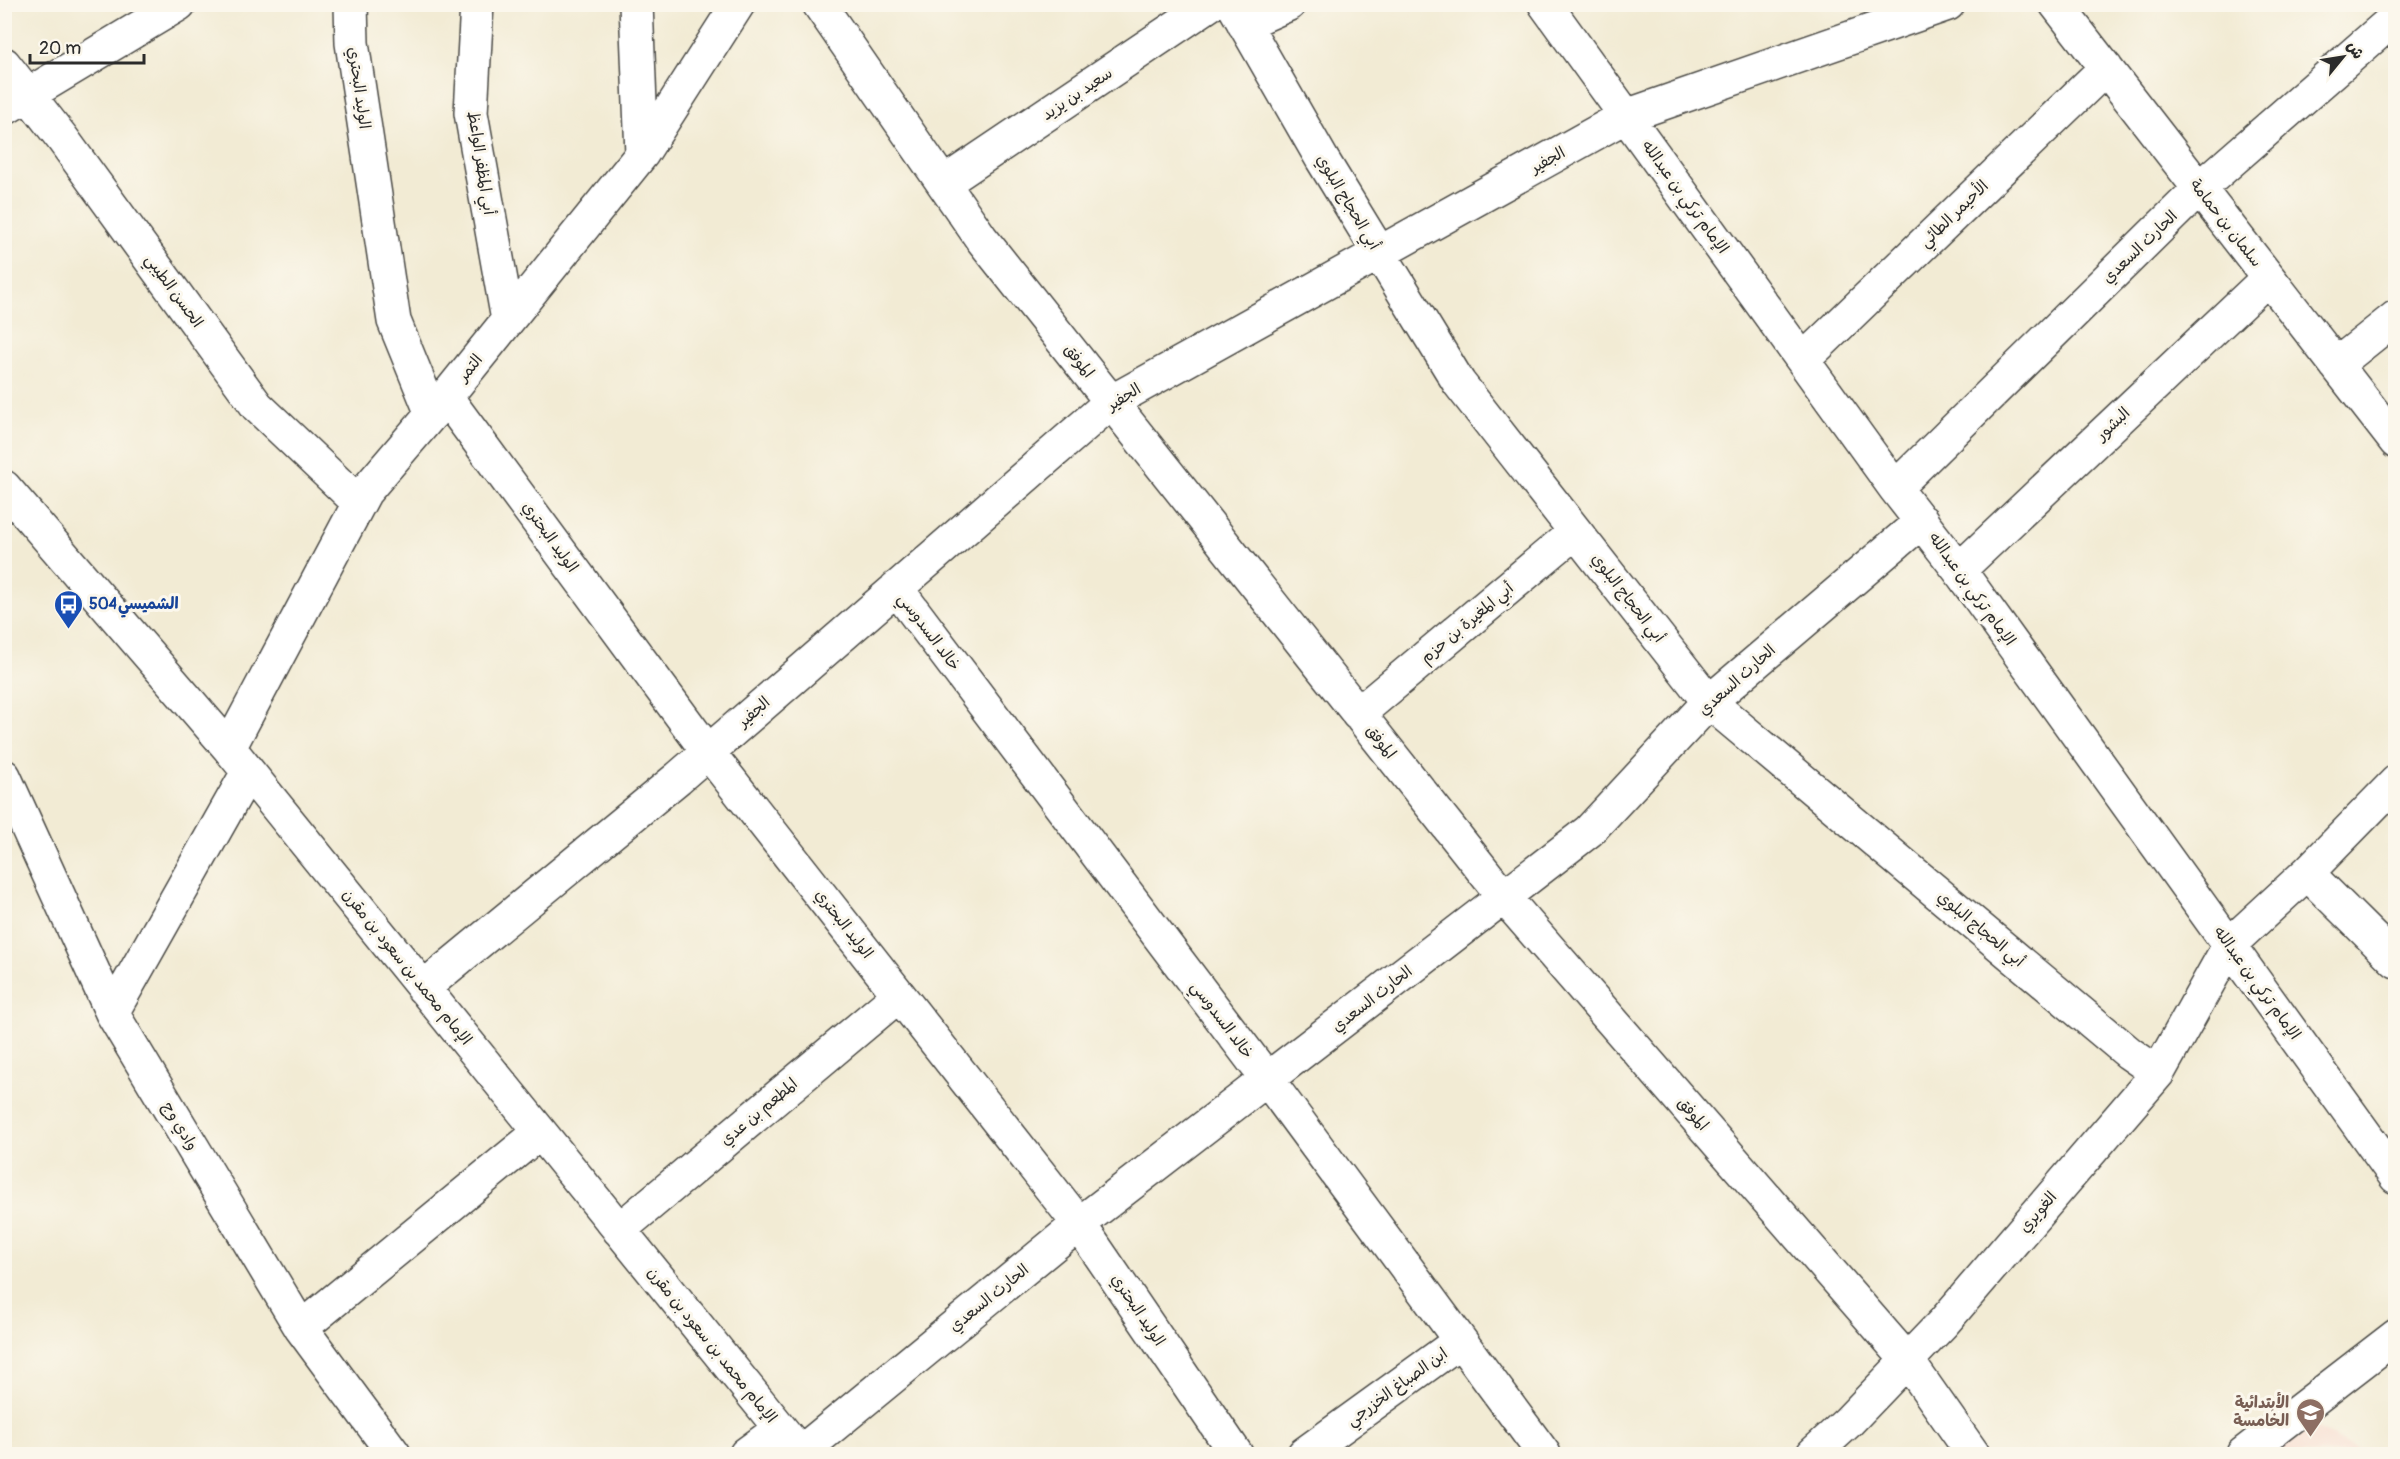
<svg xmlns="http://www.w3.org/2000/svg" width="2400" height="1459" font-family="Pangolin,'Playpen Sans Arabic',sans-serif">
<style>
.built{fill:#f6d2c4}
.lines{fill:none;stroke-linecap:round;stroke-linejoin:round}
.minor-casing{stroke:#494844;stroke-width:36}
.minor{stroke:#fff;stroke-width:33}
.labels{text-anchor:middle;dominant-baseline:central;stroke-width:6;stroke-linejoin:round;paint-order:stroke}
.street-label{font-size:16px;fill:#2b2b2b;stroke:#fbf7ec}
.transit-label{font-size:16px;font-weight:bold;fill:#164399;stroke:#fbf7ec;text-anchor:start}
.education-label{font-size:16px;font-weight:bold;fill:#785e54;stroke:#fbf7ec;text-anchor:end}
</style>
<rect width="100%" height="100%" fill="#fbf7ec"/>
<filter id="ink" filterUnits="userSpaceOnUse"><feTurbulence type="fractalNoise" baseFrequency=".0167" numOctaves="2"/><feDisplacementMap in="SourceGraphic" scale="12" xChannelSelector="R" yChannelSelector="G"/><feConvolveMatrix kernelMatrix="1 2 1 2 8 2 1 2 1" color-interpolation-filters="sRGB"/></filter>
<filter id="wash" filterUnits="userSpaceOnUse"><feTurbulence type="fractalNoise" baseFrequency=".008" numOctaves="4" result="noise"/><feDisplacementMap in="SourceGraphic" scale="24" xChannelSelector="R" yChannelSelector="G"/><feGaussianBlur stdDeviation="1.35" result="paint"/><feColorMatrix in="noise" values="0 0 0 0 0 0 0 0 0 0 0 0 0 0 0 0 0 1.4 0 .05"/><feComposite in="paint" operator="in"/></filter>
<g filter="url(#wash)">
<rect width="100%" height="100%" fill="#f2ebd4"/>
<path class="built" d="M2307,1422L2365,1454H2262Z"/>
</g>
<g filter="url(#ink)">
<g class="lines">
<defs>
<path id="minor" d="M351,4L352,43L394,321L432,414
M477,4L471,113L508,320
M636,4L642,154
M819,4L981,238L1504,897L1907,1360L1973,1454
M1233,4L1322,159L1459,383L1709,702L2129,1053L2158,1073
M1545,4L1895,488L1959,570L2396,1177
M2056,4L2396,442
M1244,24L1289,4
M4,64L62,138L257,406L359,503
M4,109L179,4
M944,183L1210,4
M1803,360L2106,68
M2336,365L2396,317
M446,397L708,752L1079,1224L1236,1454
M4,487L229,748L801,1454
M1895,488L2199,189L2396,17
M1959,570L2268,278
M896,588L1267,1079L1544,1454
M1358,714L1575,532
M229,748L365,492L446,397L642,154L738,4
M4,776L112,1013L301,1328L394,1454
M2307,873L2396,961
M423,988L678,778L1111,402L1626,116L1948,4
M112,1013L248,772
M619,1230L899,995
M301,1328L540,1132
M800,1453L1079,1224L1589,831L1709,702L1922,521
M746,1454L780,1429
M1304,1454L1460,1341
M1813,1454L1848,1422L1943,1323L2158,1073L2230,944L2307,873L2396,782
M2243,1454L2396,1336"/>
</defs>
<use href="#minor" class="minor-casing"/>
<use href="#minor" class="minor"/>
</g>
</g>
<defs>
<symbol id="bus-pin" viewBox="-11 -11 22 30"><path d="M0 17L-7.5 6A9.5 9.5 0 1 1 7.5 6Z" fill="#1a4fb4" stroke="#fbf7ec"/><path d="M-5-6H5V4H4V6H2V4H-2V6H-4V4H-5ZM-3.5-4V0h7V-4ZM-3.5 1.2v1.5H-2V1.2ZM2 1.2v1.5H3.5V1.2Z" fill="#fff"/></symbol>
<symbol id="school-pin" viewBox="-11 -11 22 30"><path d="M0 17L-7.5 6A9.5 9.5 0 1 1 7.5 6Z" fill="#8d6e63" stroke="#fbf7ec"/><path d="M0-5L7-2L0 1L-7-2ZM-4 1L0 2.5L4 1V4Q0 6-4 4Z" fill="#fff"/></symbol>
</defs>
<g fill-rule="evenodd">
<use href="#bus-pin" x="52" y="588" width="33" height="45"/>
<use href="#school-pin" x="2294" y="1396" width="33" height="45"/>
</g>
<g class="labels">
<g class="street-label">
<text transform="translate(359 88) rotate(82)">الوليد البحتري</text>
<text transform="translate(1077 94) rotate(-34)">سعيد بن يزيد</text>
<text transform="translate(1548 160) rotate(-29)">الجفير</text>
<text transform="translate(481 163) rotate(81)">أبي المظفر الواعظ</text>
<text transform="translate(1685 197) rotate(54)">الإمام تركي بن عبدالله</text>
<text transform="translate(1348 202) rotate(59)">أبي الحجاج البلوي</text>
<text transform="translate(1954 214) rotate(-44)">الأحيمر الطائي</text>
<text transform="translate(2226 223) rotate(52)">سلمان بن حمامة</text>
<text transform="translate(2140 247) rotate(-44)">الحارث السعدي</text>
<text transform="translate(174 291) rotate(54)">الحسن الطيبي</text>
<text transform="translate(1079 361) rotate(52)">الموفق</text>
<text transform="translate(470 368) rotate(-51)">التمر</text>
<text transform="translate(1124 397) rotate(-32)">الجفير</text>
<text transform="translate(2113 424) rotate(-43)">البشور</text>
<text transform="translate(550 537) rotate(54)">الوليد البحتري</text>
<text transform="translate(1972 589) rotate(54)">الإمام تركي بن عبدالله</text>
<text transform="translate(1628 598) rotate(52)">أبي الحجاج البلوي</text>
<text transform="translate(1467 623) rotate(-40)">أبي المغيرة بن حزم</text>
<text transform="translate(929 632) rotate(53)">خالد السدوسي</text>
<text transform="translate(1737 680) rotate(-42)">الحارث السعدي</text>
<text transform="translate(754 712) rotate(-41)">الجفير</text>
<text transform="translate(1381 742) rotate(52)">الموفق</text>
<text transform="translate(844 924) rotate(52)">الوليد البحتري</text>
<text transform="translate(1981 929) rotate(40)">أبي الحجاج البلوي</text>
<text transform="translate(407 967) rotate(51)">الإمام محمد بن سعود بن مقرن</text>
<text transform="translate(2257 983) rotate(54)">الإمام تركي بن عبدالله</text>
<text transform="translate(1372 999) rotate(-38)">الحارث السعدي</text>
<text transform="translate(1222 1020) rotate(53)">خالد السدوسي</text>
<text transform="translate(759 1112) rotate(-40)">المطعم بن عدي</text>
<text transform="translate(1693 1114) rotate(49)">الموفق</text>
<text transform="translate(180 1126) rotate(59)">وادي وج</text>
<text transform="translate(2038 1212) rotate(-49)">الغويري</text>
<text transform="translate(989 1298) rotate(-39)">الحارث السعدي</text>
<text transform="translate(1138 1310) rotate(56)">الوليد البحتري</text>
<text transform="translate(712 1345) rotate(51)">الإمام محمد بن سعود بن مقرن</text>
<text transform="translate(1397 1387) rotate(-36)">ابن الصباغ الخزرجي</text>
</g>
<g class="transit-label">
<text x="89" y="604">الشميسي504</text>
</g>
<g class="education-label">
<text x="2289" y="1403">الأبتدائية<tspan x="2289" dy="18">الخامسة</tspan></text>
</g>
</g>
<rect width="2400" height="1459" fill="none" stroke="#fbf7ec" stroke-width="24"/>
<g transform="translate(2343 57) rotate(60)" stroke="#fbf7ec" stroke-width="4.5" paint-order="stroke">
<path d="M0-4.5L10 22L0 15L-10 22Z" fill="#2b2b2b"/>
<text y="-9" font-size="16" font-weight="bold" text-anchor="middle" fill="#2b2b2b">ش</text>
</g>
<path d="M30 54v9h114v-9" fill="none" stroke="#2b2b2b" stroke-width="3"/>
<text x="39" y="54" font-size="18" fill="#2b2b2b" stroke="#fbf7ec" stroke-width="4.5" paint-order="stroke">20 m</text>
</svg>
